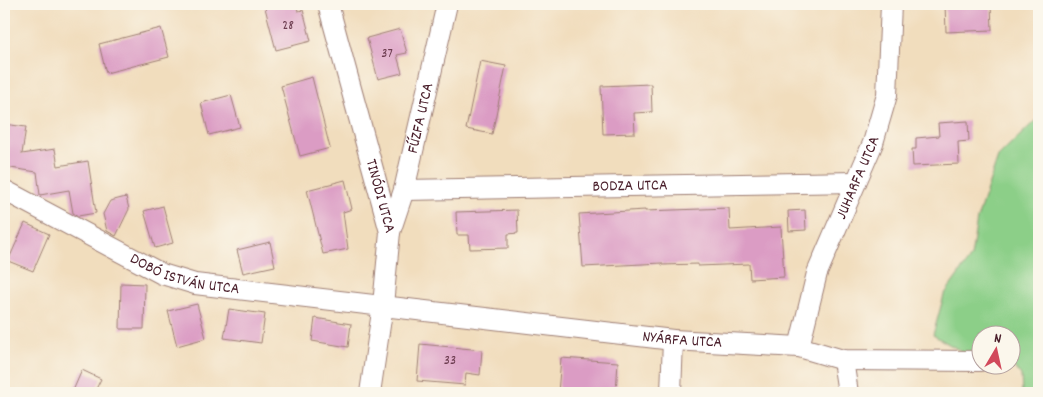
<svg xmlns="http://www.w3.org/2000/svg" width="1043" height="397" font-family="Dekko,sans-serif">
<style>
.green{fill:#8ccf88;stroke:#6b775a}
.building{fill:#db9cc4}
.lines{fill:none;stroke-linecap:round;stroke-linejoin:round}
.street-casing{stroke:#9e7e74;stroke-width:22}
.street{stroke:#fff;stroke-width:20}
.labels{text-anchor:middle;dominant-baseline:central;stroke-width:5;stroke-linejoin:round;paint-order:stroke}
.number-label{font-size:14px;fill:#6e3e51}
.street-label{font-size:16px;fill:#4a1f2b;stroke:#fbf7ec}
</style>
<rect width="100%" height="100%" fill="#fbf7ec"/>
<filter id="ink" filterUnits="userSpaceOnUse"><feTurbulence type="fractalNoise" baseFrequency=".02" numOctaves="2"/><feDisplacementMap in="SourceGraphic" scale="10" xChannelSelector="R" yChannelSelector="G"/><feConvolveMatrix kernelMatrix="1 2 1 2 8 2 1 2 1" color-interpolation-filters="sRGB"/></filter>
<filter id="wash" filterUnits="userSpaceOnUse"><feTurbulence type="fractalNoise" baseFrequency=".0096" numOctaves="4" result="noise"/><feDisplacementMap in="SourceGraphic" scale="20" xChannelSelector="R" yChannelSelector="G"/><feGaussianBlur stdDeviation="1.12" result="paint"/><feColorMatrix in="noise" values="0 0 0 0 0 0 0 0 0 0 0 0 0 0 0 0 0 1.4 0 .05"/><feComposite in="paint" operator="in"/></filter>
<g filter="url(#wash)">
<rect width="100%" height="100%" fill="#f1ddbd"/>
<path class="green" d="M1039,117V393H1022L1021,375L1011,364L1010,334H980V351L966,354L933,335L944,295L971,257L977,219L998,157Z"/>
<g id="blocks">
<path class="building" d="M264,4H296L298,11L303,10L311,41L276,50Z
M945,4H991L992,30L946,32Z
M161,28L169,57L106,73L99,44Z
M400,29L407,53L397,55L402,73L378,79L367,38Z
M480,61L506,66L492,134L466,129Z
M312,77L330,148L300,156L281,86Z
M651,84L652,112L634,113L635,133L603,134L601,86Z
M231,95L240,127L209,135L201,103Z
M968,121L969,141L958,142L959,164L913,166L912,149H916V138L939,136L938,123Z
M4,124L26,127L22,154L55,149L58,166L88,161L96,213L78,216L73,213L69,190L40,195L37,172L4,167Z
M345,180L352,209L343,212L348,249L323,254L307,190Z
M126,197L129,209L116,236L107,231L103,214L110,201Z
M163,206L173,243L155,248L144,211Z
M729,208L730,230L781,227L784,277L750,279L749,264L698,266V264L662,265V263L583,267L579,214L645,210V211Z
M517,210L518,233L508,234V248L470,249L469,235H457L456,212Z
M805,210L806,230L789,231L788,211Z
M25,223L49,234L33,271L8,261Z
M270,242L275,266L243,273L237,250Z
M121,283L145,284L144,329H120Z
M197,304L206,338L177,346L168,311Z
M229,309L265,314L261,343L224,338Z
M315,318L351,324L348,347L312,341Z
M420,344L482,350L480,375L466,373L465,385L417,381Z
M561,358L618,362L616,393H558Z
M82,370L101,379L94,393H72Z"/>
</g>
</g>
<g filter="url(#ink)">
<use href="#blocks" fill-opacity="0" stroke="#9e7e74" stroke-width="1"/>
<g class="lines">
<defs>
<g id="street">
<path id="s1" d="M328,4L390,232L383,305L370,393"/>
<path id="s2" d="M4,190L162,274L195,284L673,340L799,347L843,360L980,361"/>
<path id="s3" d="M404,190L856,182"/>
<path id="s4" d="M390,232L404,190L447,4"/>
<path id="s5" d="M799,347L817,273L873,143L887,95L891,4"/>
<path d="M843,360L848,393"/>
<path d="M671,393L673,340"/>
</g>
</defs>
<use href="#street" class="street-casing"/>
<use href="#street" class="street"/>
</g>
</g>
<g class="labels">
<g class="number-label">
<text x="288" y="26">28</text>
<text x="387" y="54">37</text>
<text x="450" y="361">33</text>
</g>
<g class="street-label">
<text stroke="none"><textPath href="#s4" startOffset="118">FŰZFA UTCA</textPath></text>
<text stroke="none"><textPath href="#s5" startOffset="180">JUHARFA UTCA</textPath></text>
<text stroke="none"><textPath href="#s3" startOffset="226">BODZA UTCA</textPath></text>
<text stroke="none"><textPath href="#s1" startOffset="199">TINÓDI UTCA</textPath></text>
<text stroke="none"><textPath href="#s2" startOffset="201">DOBÓ ISTVÁN UTCA</textPath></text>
<text stroke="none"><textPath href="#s2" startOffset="704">NYÁRFA UTCA</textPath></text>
</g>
</g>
<rect width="1043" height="397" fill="none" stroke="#fbf7ec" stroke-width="20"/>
<g transform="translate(996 350) rotate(9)"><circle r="24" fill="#fbf7ec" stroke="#b4a19f"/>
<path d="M0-4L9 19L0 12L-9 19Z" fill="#d1495b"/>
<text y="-8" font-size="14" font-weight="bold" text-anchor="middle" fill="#4a1f2b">N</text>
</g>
</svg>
